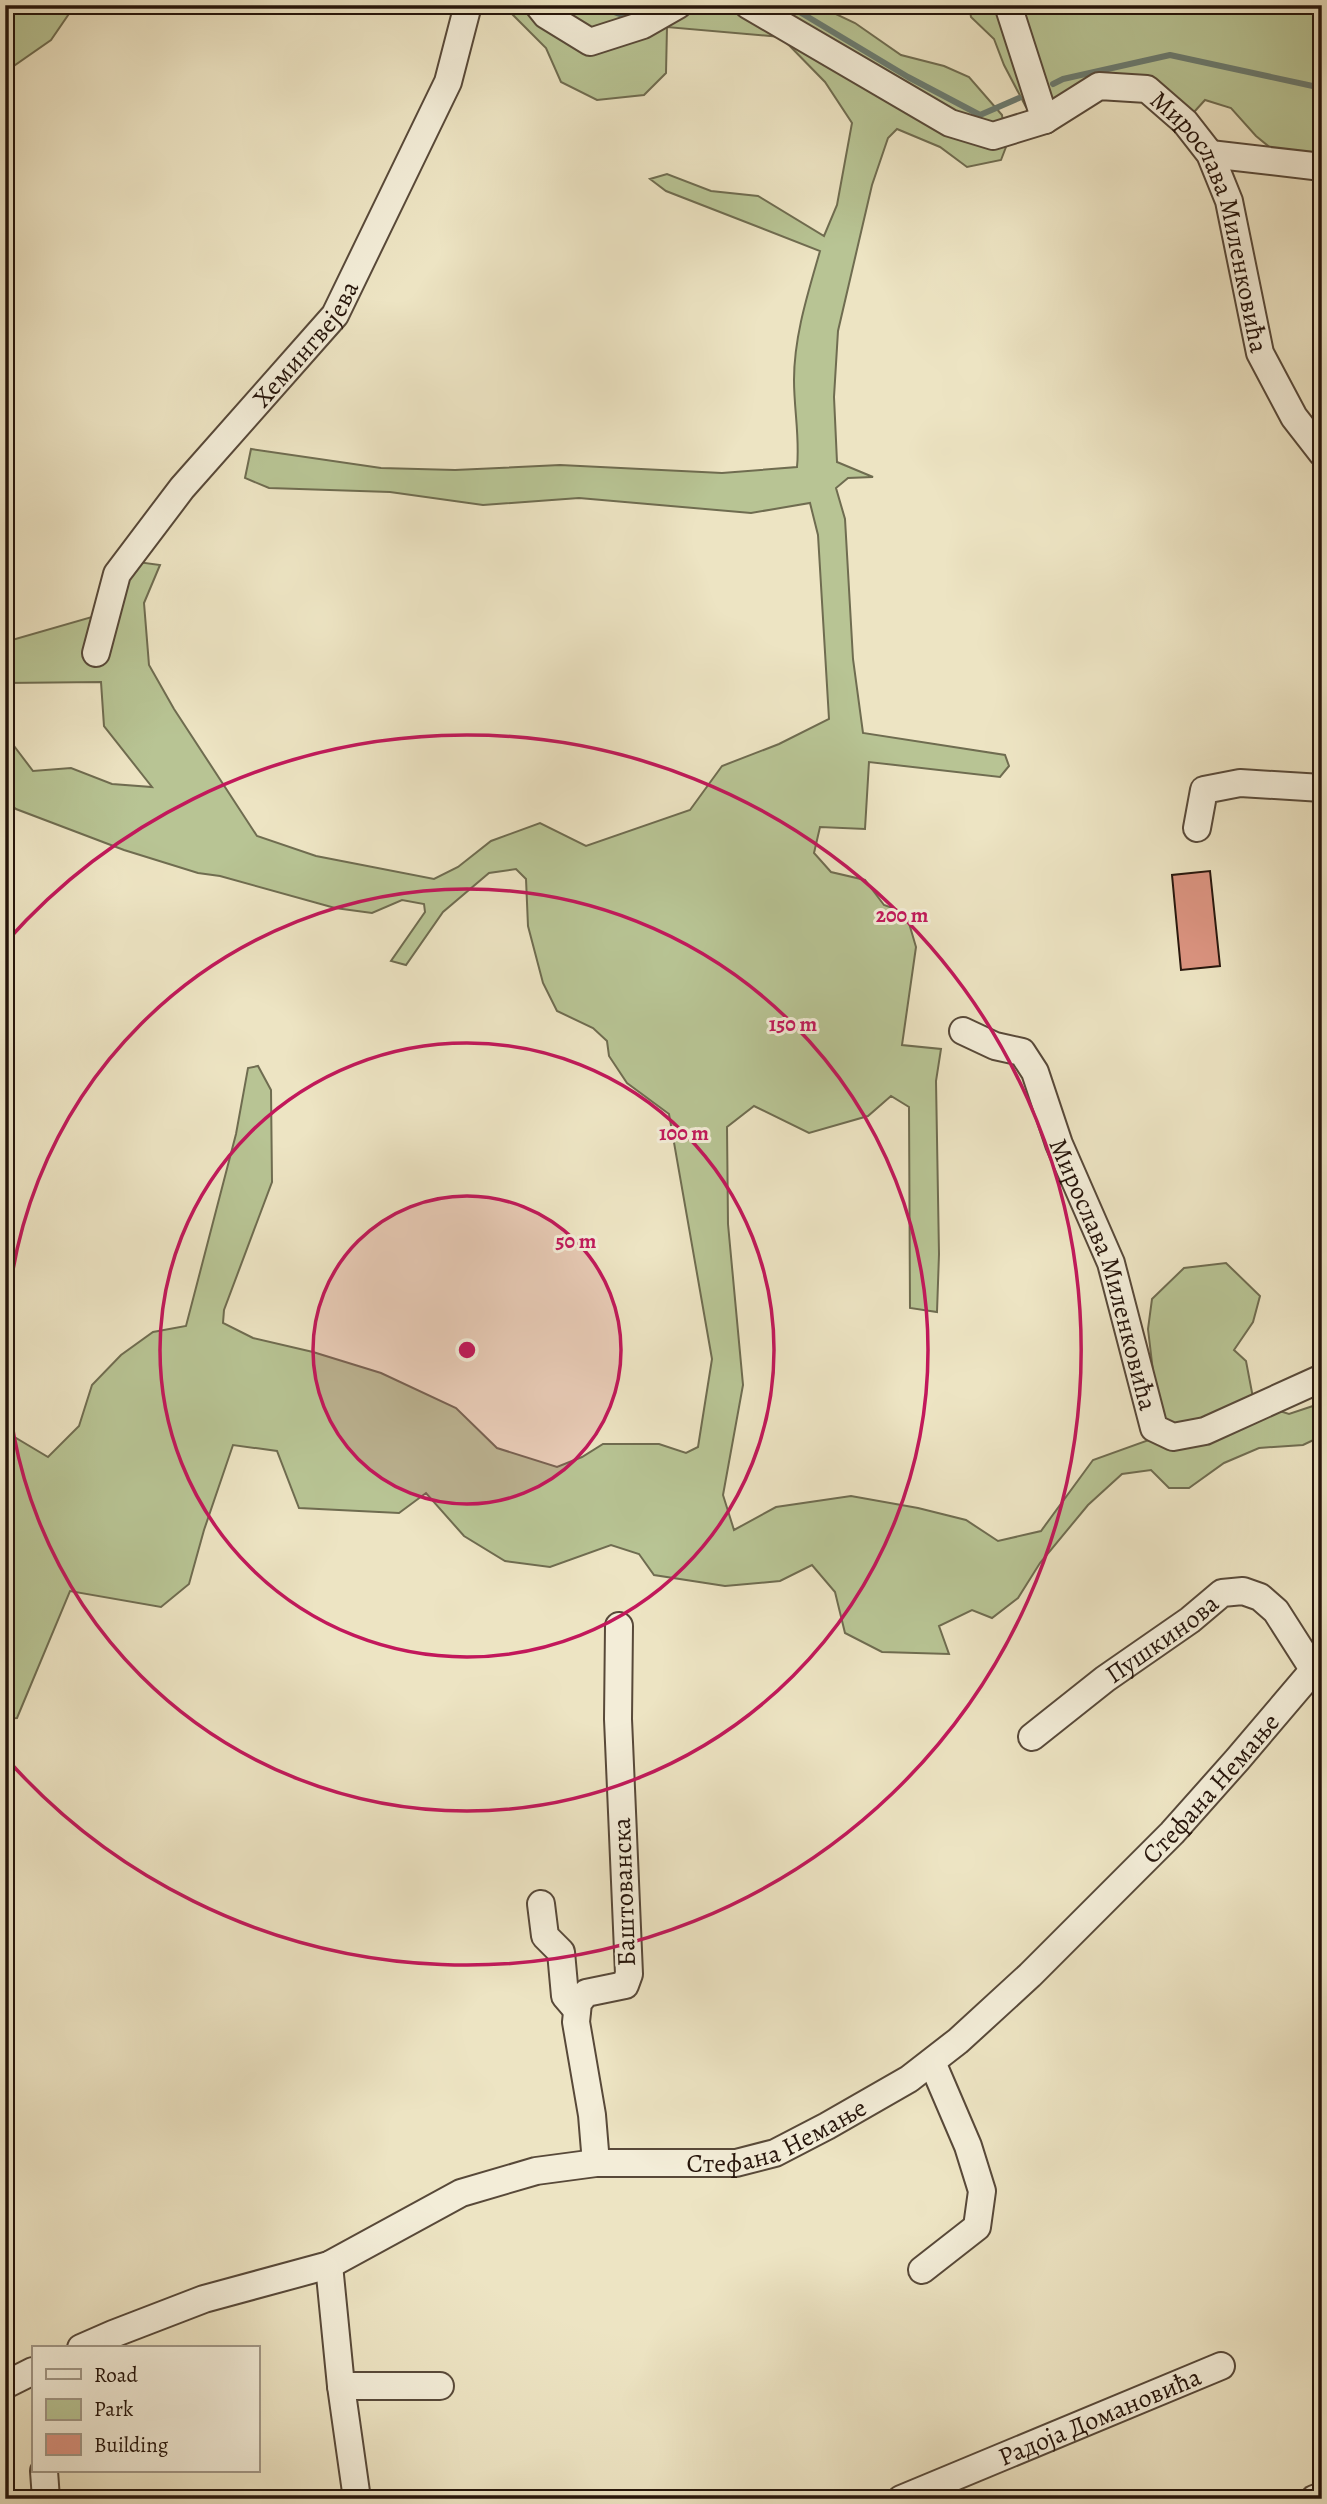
<svg xmlns="http://www.w3.org/2000/svg" width="1327" height="2504" font-family="Alegreya,serif">
<style>
.green{fill:#b8c494;stroke:#6f6c50;stroke-width:2}
.lines{fill:none;stroke-linecap:round;stroke-linejoin:round}
.stream{stroke:#6b7b70;stroke-width:6}
.building{fill:#db9380;stroke:#26150b;stroke-width:2}
.minor-casing{stroke:#584939;stroke-width:30}
.minor{stroke:#f3edd8;stroke-width:26}
.ring{fill:none;stroke:#c2185b;stroke-width:3.5}
.labels{text-anchor:middle;dominant-baseline:central;stroke-width:6;stroke-linejoin:round;paint-order:stroke}
.street-label{font-size:26px;fill:#26150b;stroke:#f3edd8}
.centre{fill:#c2185b;stroke:#f3edd8;stroke-width:3.5}
.ring-label{font-size:21px;text-anchor:middle;font-weight:bold;fill:#c2185b;stroke:#f3edd8;stroke-width:6;stroke-linejoin:round;paint-order:stroke}
</style>
<rect width="100%" height="100%" fill="#ede4c3"/>
<filter id="stains"><feTurbulence type="fractalNoise" baseFrequency=".00286" numOctaves="4"/><feColorMatrix values="0 0 0 0 .2 0 0 0 0 .09 0 0 0 0 .02 0 0 0 .5 -.17"/></filter>
<radialGradient id="worn" r=".72"><stop offset=".6" stop-color="#630" stop-opacity="0"/><stop offset="1" stop-color="#630" stop-opacity=".3"/></radialGradient>
<path class="green" d="M5,5H75L51,40L5,72Z
M503,5H772L786,8L792,5H817L855,23L901,55L944,66L969,77L1002,115L1006,147L1001,160L967,167L940,147L897,129L888,138L872,185L838,331L834,397L837,462L873,477L848,478L836,488L845,519L853,659L863,733L1005,755L1009,766L1000,777L869,762L865,829L820,827L814,853L831,872L865,880L884,905L906,913L916,947L902,1045L941,1049L936,1081L939,1254L937,1312L910,1308L909,1107L891,1096L868,1116L809,1133L754,1106L727,1127L728,1224L743,1385L723,1495L734,1530L776,1507L851,1496L918,1508L966,1520L998,1541L1041,1531L1093,1460L1149,1440L1159,1422L1148,1329L1152,1299L1184,1268L1226,1263L1260,1296L1253,1322L1234,1350L1246,1361L1254,1403L1289,1414L1322,1403V1436L1303,1445L1259,1448L1224,1463L1189,1488H1169L1151,1470L1122,1474L1088,1505L1040,1563L1018,1598L992,1618L972,1610L939,1626L949,1654L882,1652L845,1633L835,1592L812,1565L780,1581L725,1586L654,1575L639,1554L611,1545L550,1567L505,1561L464,1536L426,1493L399,1513L299,1508L277,1451L233,1445L204,1530L189,1584L161,1607L70,1591L17,1718L5,1719V1439L16,1438L48,1457L79,1426L92,1385L121,1355L153,1332L186,1326L236,1134L248,1068L258,1066L271,1090L272,1182L224,1310L223,1323L253,1338L313,1352L381,1373L456,1408L497,1448L557,1467L582,1457L603,1444H659L686,1453L698,1447L712,1359L669,1114L627,1083L609,1056L607,1041L593,1028L557,1011L543,983L528,926L526,879L516,869L489,873L443,912L406,965L391,961L425,912L424,904L402,900L372,913L335,908L220,876L198,873L124,850L16,809L5,800V743L11,742L33,771L71,768L112,784L152,787L104,726L101,682L5,683V642L113,611L138,562L160,565L144,603L149,665L174,709L257,836L316,856L434,879L458,867L491,841L540,823L586,846L690,810L722,766L779,744L829,719L818,535L810,503L751,513L579,498L483,505L390,492L269,488L245,478L251,449L381,468L455,470L560,465L722,473L797,467C800,438 794,410 794,380C794,336 808,293 820,251L666,191L650,179L667,174L711,191L758,196L824,236L837,205L852,123L825,82L781,37L667,27L666,73L644,95L597,100L561,82L546,48Z
M969,5L1322,6V159L1278,154L1256,136L1231,108L1205,100L1185,122L1147,89L1099,86L1045,120L1026,107L1004,65L994,39L971,17Z"/>
<g class="lines">
<path class="stream" d="M595,5L625,16L643,5
M788,5L908,77L980,115L1019,98
M1053,84L1063,79L1170,55L1322,88"/>
</g>
<path class="building" d="M1210,871L1220,966L1181,970L1172,875Z"/>
<g class="lines">
<defs>
<g id="minor">
<path d="M538,5L546,15L590,42L643,25L678,5"/>
<path id="s1" d="M748,5L950,123L993,136L1045,120L1099,86L1147,89L1185,122L1210,154L1229,201L1260,353L1294,417L1322,453"/>
<path d="M1008,5L1045,120"/>
<path d="M1210,154L1322,167"/>
<path id="s2" d="M96,653L117,574L182,488L335,315L448,82L468,5"/>
<path d="M1197,828L1204,790L1240,783L1322,788"/>
<path id="s3" d="M963,1031L995,1046L1022,1052L1035,1072L1059,1144L1111,1263L1154,1428L1173,1437L1205,1431L1322,1378"/>
<path id="s4" d="M1032,1737L1105,1679L1190,1620L1222,1593L1243,1591L1260,1597L1276,1611L1313,1669"/>
<path d="M541,1904L545,1936L561,1952L565,1996L577,2010"/>
<path d="M596,2163L592,2115L576,2022L578,2003L586,1993L625,1985L629,1974L618,1719L619,1626"/>
<path d="M329,2265L341,2386L357,2499"/>
<path d="M922,2270L977,2227L982,2191L968,2146L932,2062"/>
<path id="s5" d="M81,2348L113,2334L204,2299L329,2265L461,2193L536,2171L596,2163H736L775,2153L827,2126L909,2079L958,2041L1030,1975L1172,1833L1237,1760L1322,1660"/>
<path d="M5,2385L33,2371"/>
<path d="M341,2386H440"/>
<path d="M44,2471L46,2499"/>
<path id="s6" d="M901,2499L1221,2366"/>
<path d="M1314,2499L1322,2496"/>
</g>
</defs>
<use href="#minor" class="minor-casing"/>
<use href="#minor" class="minor"/>
</g>
<circle cx="467" cy="1350" r="154" fill="#c2185b" fill-opacity=".12"/>
<g class="ring">
<circle cx="467" cy="1350" r="154"/>
<circle cx="467" cy="1350" r="307"/>
<circle cx="467" cy="1350" r="461"/>
<path d="M6 942A615 615 0 1 1 6 1758"/>
</g>
<g class="labels">
<g class="street-label">
<text stroke="none"><textPath href="#s1" startOffset="598">Мирослава Миленковића</textPath></text>
<text stroke="none"><textPath href="#s2" startOffset="380">Хемингвејева</textPath></text>
<text stroke="none"><textPath href="#s3" startOffset="301">Мирослава Миленковића</textPath></text>
<text stroke="none"><textPath href="#s4" startOffset="163">Пушкинова</textPath></text>
<text stroke="none"><textPath href="#s5" startOffset="1304">Стефана Немање</textPath></text>
<text transform="translate(624 1892) rotate(-92)">Баштованска</text>
<text stroke="none"><textPath href="#s5" startOffset="737">Стефана Немање</textPath></text>
<text stroke="none"><textPath href="#s6" startOffset="215">Радоја Домановића</textPath></text>
</g>
</g>
<circle cx="467" cy="1350" r="10" class="centre"/>
<g class="ring-label">
<text x="902" y="922">200 m</text>
<text x="793" y="1031">150 m</text>
<text x="684" y="1140">100 m</text>
<text x="576" y="1248">50 m</text>
</g>
<rect width="1327" height="2504" fill="none" stroke="#ede4c3" stroke-width="28"/>
<rect x="7" y="7" width="1313" height="2490" fill="none" stroke="#26150b" stroke-width="3.5"/>
<rect x="14" y="14" width="1299" height="2476" fill="none" stroke="#26150b" stroke-width="2"/>
<rect x="32" y="2346" width="228" height="126" fill="#f3edd8" stroke="#a19786" stroke-width="2"/>
<rect x="46" y="2369" width="35" height="10" fill="#f3edd8" stroke="#a19786" stroke-width="2"/>
<text x="94" y="2382" font-size="21" fill="#26150b">Road</text>
<rect x="46" y="2399" width="35" height="21" fill="#b8c494" stroke="#a19786" stroke-width="2"/>
<text x="94" y="2416" font-size="21" fill="#26150b">Park</text>
<rect x="46" y="2434" width="35" height="21" fill="#db9380" stroke="#a19786" stroke-width="2"/>
<text x="94" y="2452" font-size="21" fill="#26150b">Building</text>
<rect width="100%" height="100%" filter="url(#stains)"/>
<rect width="100%" height="100%" fill="url(#worn)"/>
</svg>
